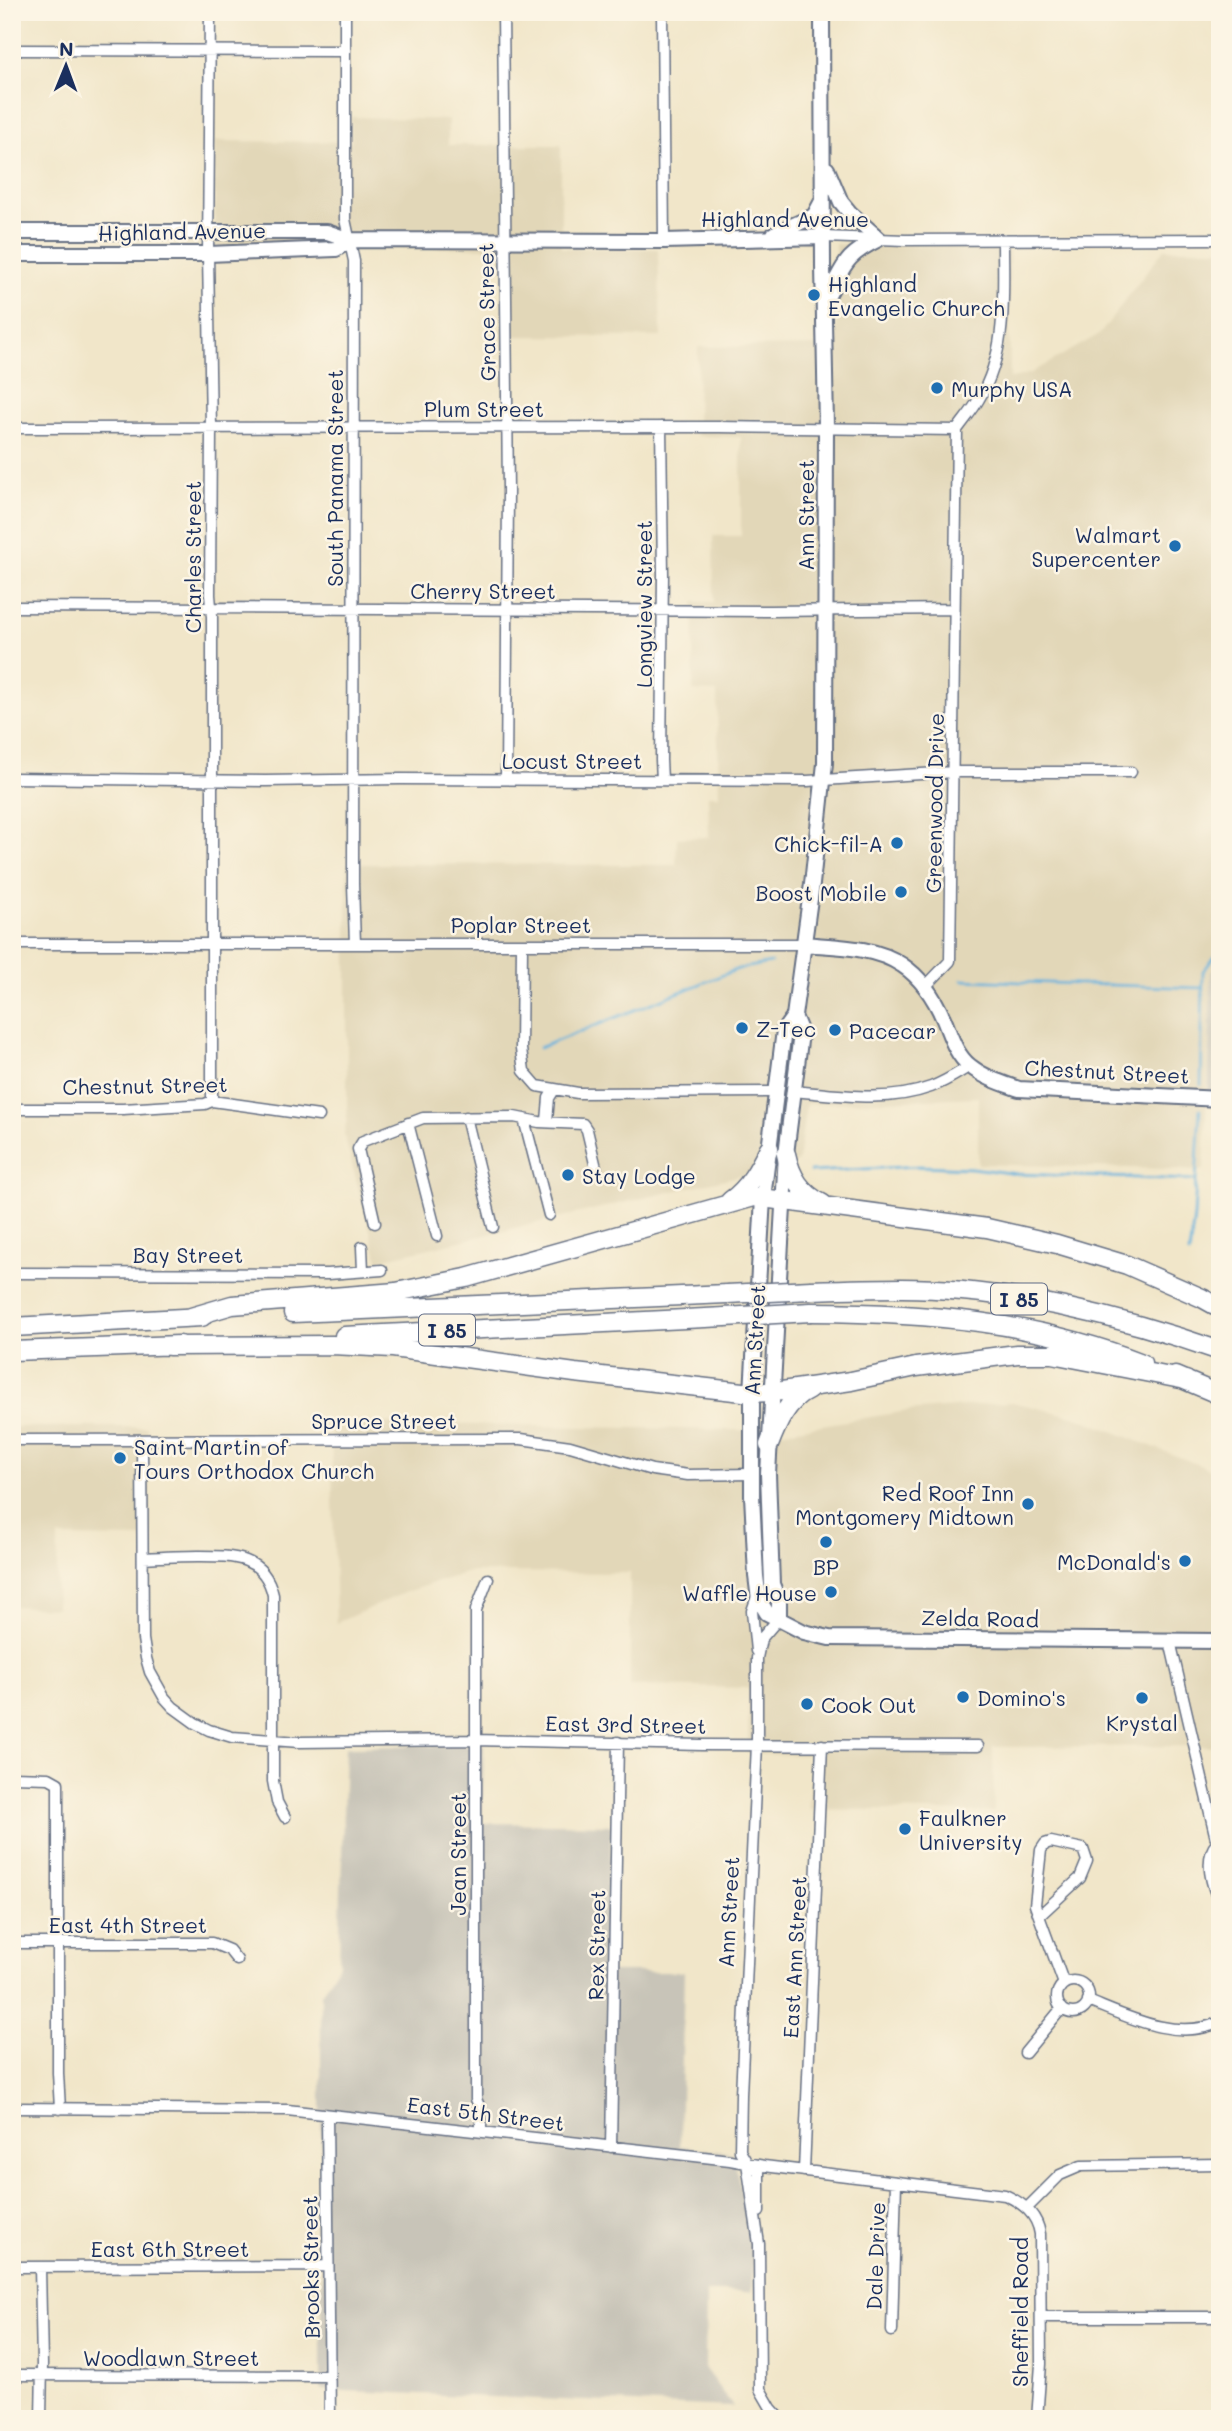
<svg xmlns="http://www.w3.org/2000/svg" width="1232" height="2431" font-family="Mali,sans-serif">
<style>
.built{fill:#e2d7b8}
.industrial{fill:#c8c4b8}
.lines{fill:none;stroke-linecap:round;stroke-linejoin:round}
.stream{stroke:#63b1dd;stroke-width:2.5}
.street-casing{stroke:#666f83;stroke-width:13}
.secondary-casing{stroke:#666f83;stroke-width:18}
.highway-casing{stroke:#666f83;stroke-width:21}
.street{stroke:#fff;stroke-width:10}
.secondary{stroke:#fff;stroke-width:14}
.highway{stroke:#fff;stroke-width:18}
.highway-bridge-casing{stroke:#666f83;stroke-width:21;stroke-linecap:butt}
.highway-bridge{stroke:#fff;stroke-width:18}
.poi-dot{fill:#1f6fb2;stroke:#fcf5e5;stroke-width:2.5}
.labels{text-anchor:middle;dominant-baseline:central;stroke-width:5;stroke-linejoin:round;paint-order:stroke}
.shield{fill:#fcf5e5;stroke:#5e6a86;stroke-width:2}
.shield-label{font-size:19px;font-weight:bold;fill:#1b2f5e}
.street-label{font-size:21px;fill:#1b2f5e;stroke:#fcf5e5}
.poi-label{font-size:21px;fill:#1b2f5e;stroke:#fcf5e5;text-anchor:start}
</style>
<rect width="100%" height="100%" fill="#fcf5e5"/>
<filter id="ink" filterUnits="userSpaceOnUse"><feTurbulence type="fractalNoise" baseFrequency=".0143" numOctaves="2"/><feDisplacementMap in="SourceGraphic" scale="14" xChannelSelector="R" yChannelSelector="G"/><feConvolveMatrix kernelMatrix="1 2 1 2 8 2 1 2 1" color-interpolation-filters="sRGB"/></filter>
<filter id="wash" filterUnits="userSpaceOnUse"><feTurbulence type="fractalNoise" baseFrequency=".00686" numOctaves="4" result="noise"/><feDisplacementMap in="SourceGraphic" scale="28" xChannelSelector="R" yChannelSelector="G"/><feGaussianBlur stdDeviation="1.57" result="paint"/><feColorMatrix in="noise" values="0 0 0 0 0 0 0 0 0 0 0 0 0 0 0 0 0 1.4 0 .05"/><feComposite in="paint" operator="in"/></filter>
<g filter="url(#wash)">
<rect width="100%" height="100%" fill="#f1e6c9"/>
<path class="built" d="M351,117L448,120V145H561V248L658,249L661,337L513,336L512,248L214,247L215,141L351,142Z
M835,244L1009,248L1010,379L1031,373L1100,334L1164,249H1220V962L1211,973L1204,1170L978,1164V1097L806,1104L798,1162L378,1260L344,1134L347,1119V864L676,865L677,838L709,837L708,795H719L717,692L693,691L694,602H714L713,536H741V437L697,436L698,347L837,346Z
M1012,1402L1076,1417L1220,1473V1746L993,1747L994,1812L809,1809L811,1755L748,1754L749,1688L630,1686V1573L469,1572L408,1591L336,1623L331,1422L785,1431L908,1411Z
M12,1427H147L151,1538L58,1537L56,1608L12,1606Z"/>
<path class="industrial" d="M1220,962V1104L1208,1102L1211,972Z
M484,1745L482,1823L611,1825L609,1972H684L680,2146L732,2153L754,2246L751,2292H706L705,2369L733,2407L321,2390V1994L339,1964L345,1747Z"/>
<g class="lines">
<path class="stream" d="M962,980L1202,988
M539,1048L738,969L771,963
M1201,1085L1203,971L1220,951
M810,1172L919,1166L972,1168L1017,1174L1196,1180
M1189,1254L1194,1217L1200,1109"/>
</g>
</g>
<g filter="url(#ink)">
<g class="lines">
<defs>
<path id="street" d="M210,12L208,254L211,428L210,595L212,617V1101
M345,12V219L354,261L353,884L355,944
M503,12L508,491L506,779
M662,12L664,241
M12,50L345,51
M824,237L905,240L1220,239
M661,427L663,574L661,760L662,780
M12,428L719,427L957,430
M957,430C964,420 973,410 979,399C1008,351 1003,294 1003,240
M12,607L770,611L954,609
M12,778L265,781L400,779L807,781L954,772H1131
M12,944H803
M522,945L521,1049L524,1071L537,1086L578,1093L777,1092
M925,987L950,961L957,430
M793,1091C839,1095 887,1103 931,1087C945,1082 957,1074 970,1066
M12,1109H123L205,1104L212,1101L319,1116
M466,1117L493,1227
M524,1119L549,1215
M547,1121L549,1098L554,1090
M408,1123L437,1236
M375,1223L358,1149L363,1141L423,1118L514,1117L539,1122L583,1124L587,1130L597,1172
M362,1247L363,1271
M12,1273L328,1274L382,1270
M12,1440L521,1439L570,1446L652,1470L688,1475L752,1474
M142,1440L143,1639L146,1658L150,1672L164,1697L173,1707L195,1723L209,1730L232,1737L299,1742L475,1740L702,1745L978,1746
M143,1558C161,1557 180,1556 198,1556C232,1556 264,1555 273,1595V1781L277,1802L285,1817
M779,1618L761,1639L757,1658V1744L741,2095L740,2151L747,2163L759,2244L760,2389L771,2408L781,2419
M1170,1641L1217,1843L1220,1844
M756,1651L752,1611L758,1594
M12,1777L49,1778L58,1783V2073L60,2109
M1051,1842L1083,1849L1087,1861L1080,1878L1039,1916L1035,1905L1041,1850L1045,1844Z
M1217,1843C1203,1858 1212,1887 1220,1903
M1039,1916L1064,1984
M12,1943H212L229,1950L237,1960
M1057 1997a16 16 0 1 1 32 0a16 16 0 1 1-32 0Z
M1088,2001C1128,2017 1177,2042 1220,2022
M1025,2053L1062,2008
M12,2108L287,2110L730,2160L764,2166L1005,2195C1023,2203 1037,2214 1040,2234L1041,2364L1037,2419
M327,2115L330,2419
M481,2131V2110L476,2099V1610L488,1579
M611,2147L618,1742
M751,2165L759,2170V2212
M804,2171L822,1745
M1027,2208L1060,2175L1081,2166L1220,2164
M12,2267L328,2266
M40,2267L42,2364L41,2419
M1041,2317H1215
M892,2331L896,2182
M12,2375L330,2376"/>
<path id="secondary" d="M822,12L823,266L826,427L825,763L812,884L794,1016L784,1030L763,1198L752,1393V1495L756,1576L759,1600L767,1613L804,1632L829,1638L1220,1641
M12,232H327L350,240L664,241L824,237
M774,234L814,216L822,201
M12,254H208L336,249L350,240
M824,302C845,268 840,258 879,239L850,213L841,202L827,169
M803,944C835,947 875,946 902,965C922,978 935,999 944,1020C951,1037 956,1055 970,1066C985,1078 1002,1083 1019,1089L1220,1099
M779,1618V1602L772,1584L768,1474L786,1154L801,1033L794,1016"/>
<path id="highway" d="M786,1154C791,1177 801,1193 823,1204
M730,1201C749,1188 759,1168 769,1148
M811,1290C841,1289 872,1288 902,1288C1005,1288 1123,1317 1220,1351
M811,1312C928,1313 1033,1321 1142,1363
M293,1313L727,1294
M191,1317L232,1305L396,1292L466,1278L754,1197L987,1228L1057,1244L1127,1265L1202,1298L1220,1308
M12,1327L202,1317
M344,1336L725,1317
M169,1346L332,1345L393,1348L575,1373L752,1393L782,1391L851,1381L916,1367L1017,1354H1052L1186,1380
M12,1351L180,1345
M1175,1376L1220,1395
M769,1445C777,1424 787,1400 809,1390"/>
</defs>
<use href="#street" class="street-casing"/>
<use href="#secondary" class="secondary-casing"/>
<use href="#highway" class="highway-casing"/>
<use href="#street" class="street"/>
<use href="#secondary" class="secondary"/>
<use href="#highway" class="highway"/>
<defs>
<path id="highway-bridge" d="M727,1294L811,1290
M725,1317L811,1312"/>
</defs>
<use href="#highway-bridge" class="highway-bridge-casing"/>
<use href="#highway-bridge" class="highway-bridge"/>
</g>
</g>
<g class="poi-dot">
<circle cx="814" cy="295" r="7"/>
<circle cx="937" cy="388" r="7"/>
<circle cx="1175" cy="546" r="7"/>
<circle cx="897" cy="843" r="7"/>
<circle cx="901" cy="892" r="7"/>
<circle cx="742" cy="1028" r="7"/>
<circle cx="835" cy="1030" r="7"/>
<circle cx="568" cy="1175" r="7"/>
<circle cx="120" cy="1458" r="7"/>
<circle cx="1028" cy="1504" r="7"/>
<circle cx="826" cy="1542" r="7"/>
<circle cx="1185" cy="1561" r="7"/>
<circle cx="831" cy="1592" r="7"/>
<circle cx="963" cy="1697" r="7"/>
<circle cx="1142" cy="1698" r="7"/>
<circle cx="807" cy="1704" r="7"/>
<circle cx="905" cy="1829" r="7"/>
</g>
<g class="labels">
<g class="shield">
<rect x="991" y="1283.5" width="56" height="31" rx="5"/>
<rect x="419" y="1314.5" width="56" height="31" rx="5"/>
</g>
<g class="shield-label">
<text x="1019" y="1299">I 85</text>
<text x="447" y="1330">I 85</text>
</g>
<g class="street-label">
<text x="785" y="218">Highland Avenue</text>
<text transform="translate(182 231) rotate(-1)">Highland Avenue</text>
<text transform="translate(486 312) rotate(-91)">Grace Street</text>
<text x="484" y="408">Plum Street</text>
<text transform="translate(334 478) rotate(-90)">South Panama Street</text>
<text transform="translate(805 515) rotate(-90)">Ann Street</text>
<text transform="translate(192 557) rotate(-90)">Charles Street</text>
<text x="483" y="590">Cherry Street</text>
<text transform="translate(643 604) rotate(-90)">Longview Street</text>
<text x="572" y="760">Locust Street</text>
<text transform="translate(934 803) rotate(-89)">Greenwood Drive</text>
<text x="521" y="924">Poplar Street</text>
<text transform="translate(1107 1071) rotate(3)">Chestnut Street</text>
<text transform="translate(145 1085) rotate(-1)">Chestnut Street</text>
<text x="188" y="1254">Bay Street</text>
<text transform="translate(754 1340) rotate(-87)">Ann Street</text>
<text x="384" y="1420">Spruce Street</text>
<text transform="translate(980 1618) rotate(1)">Zelda Road</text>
<text transform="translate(626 1724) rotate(1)">East 3rd Street</text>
<text transform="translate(457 1854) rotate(-90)">Jean Street</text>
<text transform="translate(728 1912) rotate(-87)">Ann Street</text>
<text x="128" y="1924">East 4th Street</text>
<text transform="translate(596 1945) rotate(-89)">Rex Street</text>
<text transform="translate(794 1957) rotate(-87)">East Ann Street</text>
<text transform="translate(486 2113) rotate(7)">East 5th Street</text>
<text x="170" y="2248">East 6th Street</text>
<text transform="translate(875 2256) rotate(-88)">Dale Drive</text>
<text transform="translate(310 2267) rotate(-91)">Brooks Street</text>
<text transform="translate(1019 2312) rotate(-90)">Sheffield Road</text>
<text x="171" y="2357">Woodlawn Street</text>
</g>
<g class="poi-label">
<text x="828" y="283">Highland<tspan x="828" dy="24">Evangelic Church</tspan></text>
<text x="951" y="388">Murphy USA</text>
<text x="1161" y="534" text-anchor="end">Walmart<tspan x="1161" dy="24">Supercenter</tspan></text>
<text x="883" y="843" text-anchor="end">Chick-fil-A</text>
<text x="887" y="892" text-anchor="end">Boost Mobile</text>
<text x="756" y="1028">Z-Tec</text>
<text x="849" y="1030">Pacecar</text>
<text x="582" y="1175">Stay Lodge</text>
<text x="134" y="1446">Saint Martin of<tspan x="134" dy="24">Tours Orthodox Church</tspan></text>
<text x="1014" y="1492" text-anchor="end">Red Roof Inn<tspan x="1014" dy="24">Montgomery Midtown</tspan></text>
<text x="1171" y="1561" text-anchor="end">McDonald's</text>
<text x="826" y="1566" text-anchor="middle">BP</text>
<text x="817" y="1592" text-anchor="end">Waffle House</text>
<text x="977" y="1697">Domino's</text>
<text x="821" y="1704">Cook Out</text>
<text x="1142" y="1722" text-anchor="middle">Krystal</text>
<text x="919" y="1817">Faulkner<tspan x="919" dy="24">University</tspan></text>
</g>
</g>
<rect width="1232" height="2431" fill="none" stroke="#fcf5e5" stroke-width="42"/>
<g transform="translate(66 66) rotate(1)" stroke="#fcf5e5" stroke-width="5" paint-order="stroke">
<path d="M0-5L12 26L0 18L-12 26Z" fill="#1b2f5e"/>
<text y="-10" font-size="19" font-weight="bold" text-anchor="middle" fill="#1b2f5e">N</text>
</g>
</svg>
